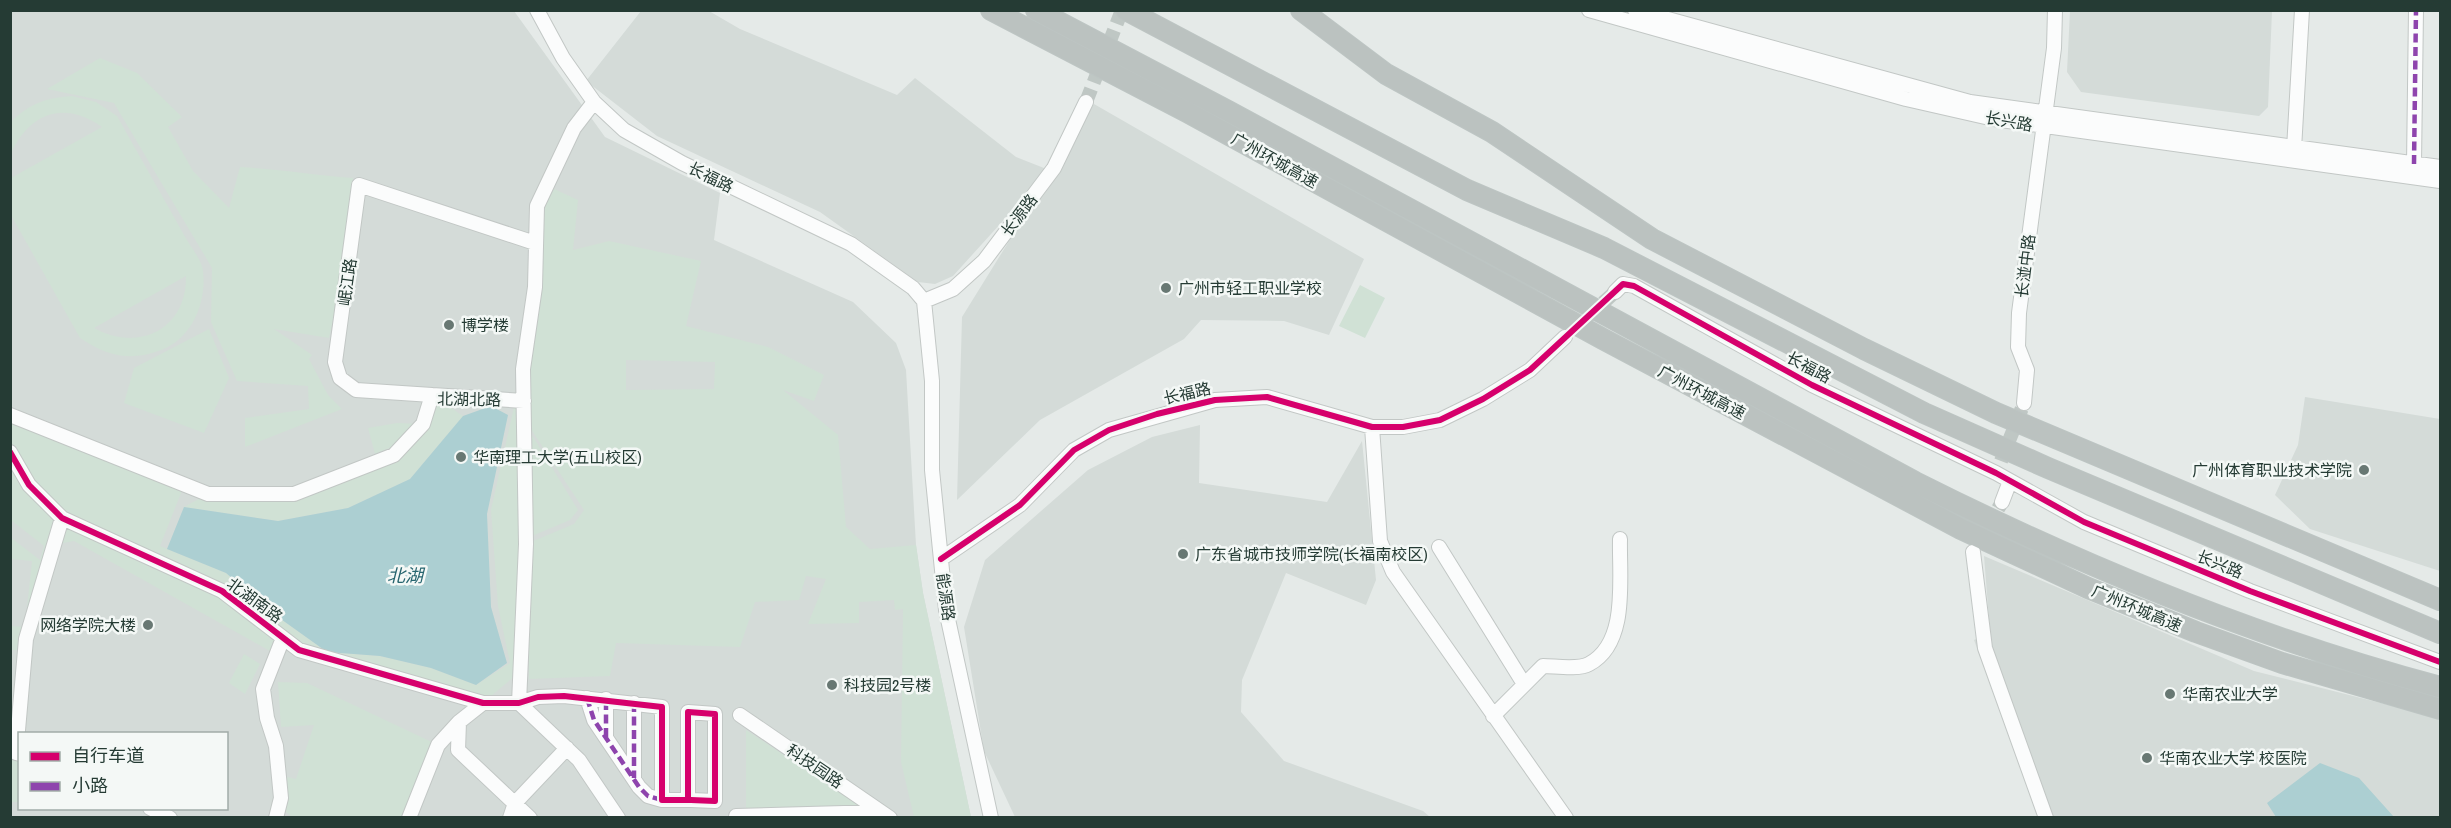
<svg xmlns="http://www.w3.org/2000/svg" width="2451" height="828" font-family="'Archivo Narrow','Noto Sans SC',sans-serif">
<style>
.built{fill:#d4dbd8;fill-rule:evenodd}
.green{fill:#d0e1d5;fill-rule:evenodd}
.water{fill:#accfd2}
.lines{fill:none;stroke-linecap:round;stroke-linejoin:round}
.minor-tunnel{stroke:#bfc7c4;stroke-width:14;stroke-dasharray:14 7;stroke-linecap:butt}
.minor-casing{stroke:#c2c7c5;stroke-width:16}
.highway-casing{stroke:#bdc5c3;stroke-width:22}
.minor{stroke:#fbfcfc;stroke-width:14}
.highway{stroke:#bbc2c0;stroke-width:20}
.quiet{stroke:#8e44ad;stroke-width:4.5;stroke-dasharray:9 4.5;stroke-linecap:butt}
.cycleway-casing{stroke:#f4f8f6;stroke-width:10}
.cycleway{stroke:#d6006c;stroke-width:6}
.poi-dot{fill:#687873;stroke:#f4f8f6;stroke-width:2}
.labels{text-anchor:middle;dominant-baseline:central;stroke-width:5;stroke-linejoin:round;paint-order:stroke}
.street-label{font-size:16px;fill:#253b34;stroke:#f4f8f6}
.poi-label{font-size:16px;fill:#253b34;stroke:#f4f8f6;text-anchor:start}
.water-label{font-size:18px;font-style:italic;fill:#27656f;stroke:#f4f8f6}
</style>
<rect width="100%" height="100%" fill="#e5eae8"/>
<path class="built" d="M10,11H514L605,137L720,193L714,240L853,302L896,343L906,370L916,545L923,593L971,817H11ZM20,734H226V808H20Z
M641,11H709L740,29L897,95L915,78L1016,157L1049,170L953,276L935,284L918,282L820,212L657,136L586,81Z
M2070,11H2272L2268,107L2259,116L2081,92L2067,72Z
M1094,104L1364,259L1329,335L1284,321L1201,320L1184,339L1040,420L957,500L962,317Z
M2305,397L2440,419V571L2310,529L2275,495L2298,445Z
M1200,425L1199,483L1327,502L1362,441L1376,580L1366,605L1286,573L1242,680L1241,712L1284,761L1423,811L1430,817H1015L984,751L964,627L985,560L1088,470L1152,437Z
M1984,556L2254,671L2440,718V817H2039L1974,640L1990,632Z"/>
<path class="green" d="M100,58L137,73L182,117L168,127L193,171L229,208L240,167C278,169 314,175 353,178L342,279L329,338L274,329L312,355L309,359L328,395L342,409L245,447V418L309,409L308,386L237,381L211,322L212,268L114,103L47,89Z
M72,96L96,102L117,116C139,156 162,195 184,235C190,246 202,260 203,271C207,302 192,339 161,350C130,362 107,356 80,338L11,215V178L102,127C64,100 29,113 11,154V122C30,103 46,98 72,96ZM186,276C187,329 139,353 94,328Z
M552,188L578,200L573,250L609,241L701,261L686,326L768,347L824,375L814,401L783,390L838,435L846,527L870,549L916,545L923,593L971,817H914L901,762L903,609L895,610L894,600L859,602V623L808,624L826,579L806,576L799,600L755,602L740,647L616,643L610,676L529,679L526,544L574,524L584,510L525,420L537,211ZM626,360L715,362L714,389L626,390Z
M1360,285L1385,298L1365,338L1339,326Z
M209,329L229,378L204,433L124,403L134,368Z
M432,395L463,416L410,479L348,508L278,521L184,507L208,494H294L394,455V446L375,454L368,428L397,423L422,424Z
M514,407L528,428L517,674L483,703L299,650L284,638L277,655L74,541L52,545L32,625L25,627L23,650H11V626L25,627L32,561L11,559L10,537L40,560L44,546L11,520V415L132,464L131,467L183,488L160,546L226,573L278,617L327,652L380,656L431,668L476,685L510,663L498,606L491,510Z
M529,430L578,510L570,520L532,536Z
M244,654L260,664L245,694L229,683Z
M278,682L307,683L438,745L409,817H292L285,811L287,777L296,779L314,725L281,727Z
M746,730L864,807L746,809Z
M10,750L19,760V802H11Z"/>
<path class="water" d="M491,406L508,415L487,514L491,607L507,663L476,685L431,668L380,656L327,652L278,617L226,573L167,549L184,507L278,521L348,508L410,479L463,416Z
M2320,763L2359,778L2394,817H2276L2267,803Z"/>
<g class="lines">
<path class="minor-tunnel" d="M1086,102L1122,10
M1572,331L1615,292
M2001,461L2024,403
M1977,545L2002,502"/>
<defs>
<path id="minor" d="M537,10L563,58L594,102L624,130L682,163L851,244L913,288L924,301L932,381V470L946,610L991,818
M1589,10L1906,99L1994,119L2440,181
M1635,10L1970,102L2440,167
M594,102L574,128L537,206L535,287L523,369L526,544L519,703L579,760L618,818
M2299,157L2294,149L2302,10
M2414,164L2416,10
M1615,292L1623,284L1634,286L1812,385L1996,473L2084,522L2250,591L2440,662
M924,301L953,289L984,261L1054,168L1086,102
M432,395L356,390L340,378L335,362L359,185L535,243
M2024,403L2027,370L2018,347L2019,313L2054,48L2055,10
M10,415L208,494H294L394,455L423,424L432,395L524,401
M1372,427L1380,541L1393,572L1566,818
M10,452L29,485L62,518L222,591L299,650L483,703H519L538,697L564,696L662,707V800H691L715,801V714L688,712V800
M2002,502L2010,481
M1439,547L1524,684
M1973,552L1985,648L2046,818
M941,559L1020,505L1074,450L1109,430L1215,400L1267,397L1372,427H1403L1440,420L1483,399L1530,370L1565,337
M587,698L594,720L639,787L648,796L662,800
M634,703V779
M740,715L890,818
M1493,716L1543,666C1555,666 1578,670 1589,664C1629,643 1619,578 1620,539
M459,722L458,750L530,818
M606,737V699
M20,754L16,753L26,639L62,518
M150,808L170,818
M736,816L881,812
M276,818L281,798L276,746L267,718L263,689L283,638
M409,818L438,745L459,722L483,703
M510,818L515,803L567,748"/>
<path id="highway" d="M991,10L1187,112L1603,339L1961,529L2088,588L2196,632L2282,663L2440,709
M1036,10L1228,111L1915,482C2084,567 2257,638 2440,687
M1126,10L1467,190L1604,248L1924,413L2048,468L2440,633
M1301,10L1386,74L1492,132L1652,239L1864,349L1996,413L2440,600"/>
</defs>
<use href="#minor" class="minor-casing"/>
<use href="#highway" class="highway-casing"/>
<use href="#minor" class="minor"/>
<use href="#highway" class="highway"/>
<path class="quiet" d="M2414,164L2416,10
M587,698L594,720L639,787L648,796L662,800
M634,703V778
M606,737V699"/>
<defs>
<path id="cycleway" d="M10,452L29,485L62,518L222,591L299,650L483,703H519L538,697L564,696L662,707V800H691L715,801V714L688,712V800
M941,559L1020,505L1074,450L1109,430L1157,414L1215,400L1267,397L1372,427H1403L1440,420L1483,399L1530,370L1623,284L1634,286L1812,385L1996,473L2084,522L2250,591L2440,662"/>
</defs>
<use href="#cycleway" class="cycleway-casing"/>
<use href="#cycleway" class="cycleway"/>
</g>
<g class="poi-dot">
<circle cx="1166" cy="288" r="6"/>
<circle cx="449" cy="325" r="6"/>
<circle cx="461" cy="457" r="6"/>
<circle cx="2364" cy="470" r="6"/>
<circle cx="1183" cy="554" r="6"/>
<circle cx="148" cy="625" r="6"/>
<circle cx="832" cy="685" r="6"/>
<circle cx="2170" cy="694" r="6"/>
<circle cx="2147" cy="758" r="6"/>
</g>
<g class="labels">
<g class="street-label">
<text transform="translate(2009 121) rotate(10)">长兴路</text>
<text transform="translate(1275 160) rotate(29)">广州环城高速</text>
<text transform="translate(711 177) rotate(26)">长福路</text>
<text transform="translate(1019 215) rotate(-53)">长源路</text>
<text transform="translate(2025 266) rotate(-83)">长湴中路</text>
<text transform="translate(347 282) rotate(-82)">岷江路</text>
<text transform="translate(1809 367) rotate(28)">长福路</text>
<text transform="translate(1702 392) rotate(28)">广州环城高速</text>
<text transform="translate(1187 393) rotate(-13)">长福路</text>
<text transform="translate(469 399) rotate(1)">北湖北路</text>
<text transform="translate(2220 564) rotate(22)">长兴路</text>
<text transform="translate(946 597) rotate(82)">能源路</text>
<text transform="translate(255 600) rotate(36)">北湖南路</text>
<text transform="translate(2137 608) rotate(23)">广州环城高速</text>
<text transform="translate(815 766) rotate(34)">科技园路</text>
</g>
<g class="poi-label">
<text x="1178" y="288">广州市轻工职业学校</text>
<text x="461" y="325">博学楼</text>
<text x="473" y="457">华南理工大学(五山校区)</text>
<text x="2352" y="470" text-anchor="end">广州体育职业技术学院</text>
<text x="1195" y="554">广东省城市技师学院(长福南校区)</text>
<text x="136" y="625" text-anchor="end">网络学院大楼</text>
<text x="844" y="685">科技园2号楼</text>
<text x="2182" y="694">华南农业大学</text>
<text x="2159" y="758">华南农业大学 校医院</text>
</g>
<g class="water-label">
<text x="405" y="575">北湖</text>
</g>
</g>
<rect width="2451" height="828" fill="none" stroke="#253b34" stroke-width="24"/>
<rect x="18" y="732" width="210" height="78" fill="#f4f8f6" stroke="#a1aca8" stroke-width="1.5"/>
<rect x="30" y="752" width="30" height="9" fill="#d6006c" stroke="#a1aca8" stroke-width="1.5"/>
<text x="72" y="762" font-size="18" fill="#253b34">自行车道</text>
<rect x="30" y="782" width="30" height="9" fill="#8e44ad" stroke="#a1aca8" stroke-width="1.5"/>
<text x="72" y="792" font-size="18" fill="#253b34">小路</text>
</svg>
